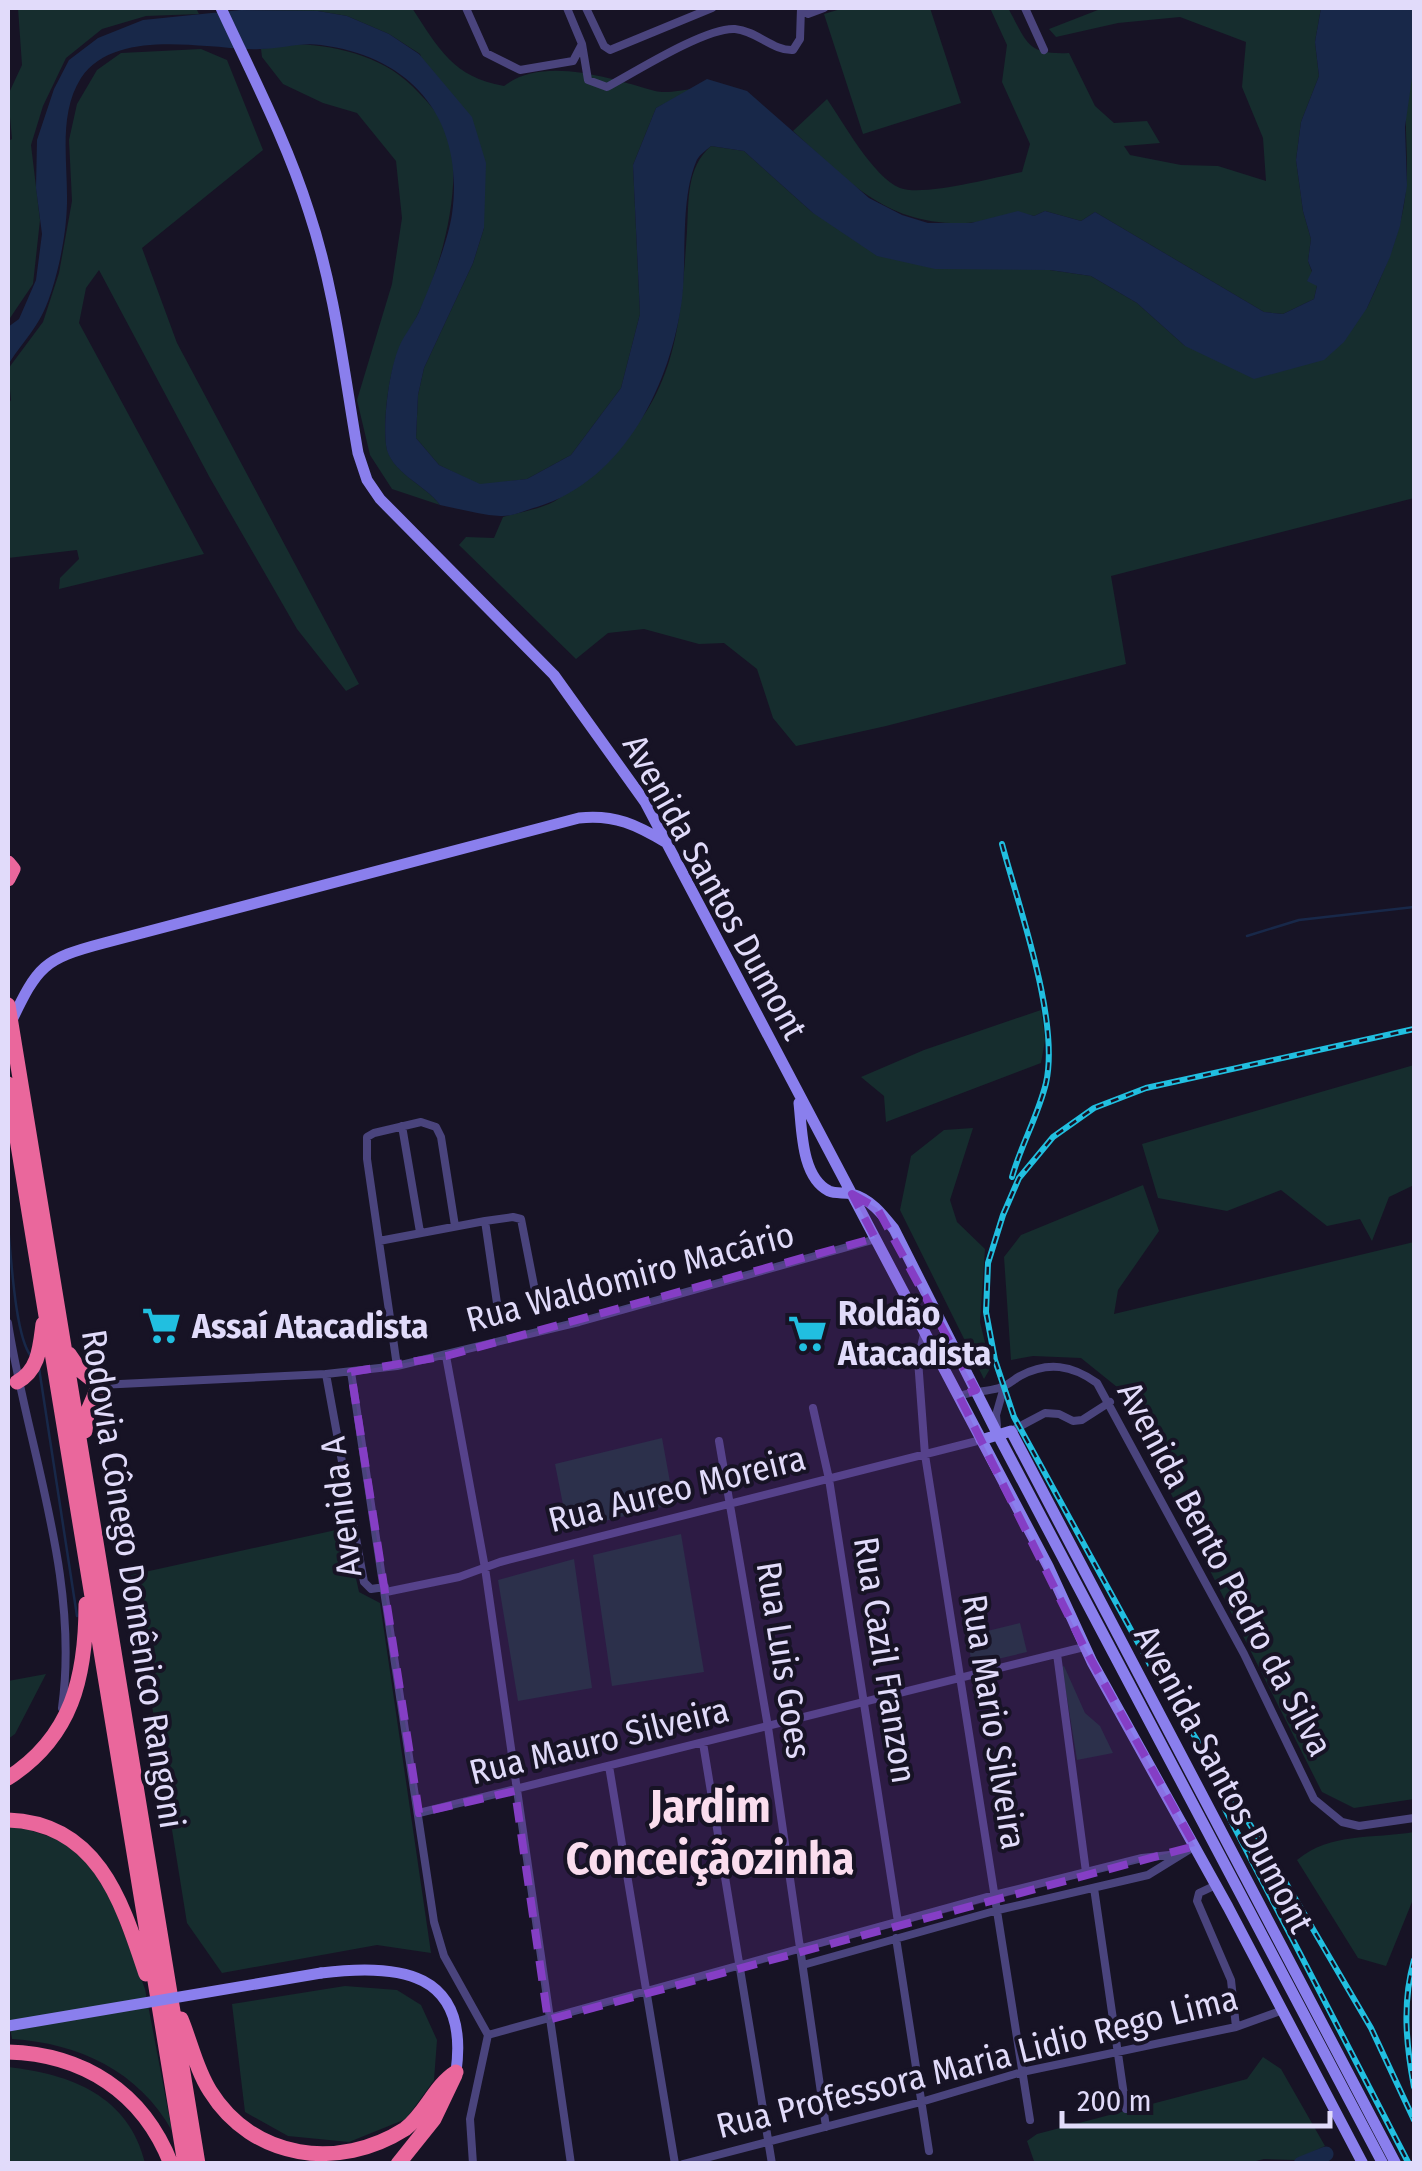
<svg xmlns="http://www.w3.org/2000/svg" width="1422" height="2171" font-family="'Fira Sans Condensed',sans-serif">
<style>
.green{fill:#162d2e}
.water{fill:#182849}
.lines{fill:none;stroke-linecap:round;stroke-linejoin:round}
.stream{stroke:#182849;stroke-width:2.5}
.river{stroke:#182849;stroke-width:15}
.street{stroke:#4a447d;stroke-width:8}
.secondary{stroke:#8a7fed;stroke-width:11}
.highway{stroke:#ea679c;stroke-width:15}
.rail-casing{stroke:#21bfe0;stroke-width:6}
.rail{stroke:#171325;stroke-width:2.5;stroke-dasharray:8;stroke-linecap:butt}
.secondary-bridge{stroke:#8a7fed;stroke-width:11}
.marked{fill:#853ec5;fill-opacity:0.2;stroke:#853ec5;stroke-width:8;stroke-dasharray:20 12;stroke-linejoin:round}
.labels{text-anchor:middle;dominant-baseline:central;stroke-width:8;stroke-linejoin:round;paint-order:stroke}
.street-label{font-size:35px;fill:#e1dbfa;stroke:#171325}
.poi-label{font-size:35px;font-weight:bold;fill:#e1dbfa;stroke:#171325;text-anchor:start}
.district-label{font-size:45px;font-weight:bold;fill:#faddee;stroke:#171325}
</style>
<rect width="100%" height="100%" fill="#171325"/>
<path class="green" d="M18,8H196L199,14L146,16L102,29L66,58L43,106L31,145L40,220L33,284L8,321V141L12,139L8,95L22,65Z
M244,8H412C439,49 453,77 504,86C544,55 612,79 655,91C666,94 682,90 693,89L656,108L633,165L640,314L621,388L571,455L527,479L480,485L439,465L416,438L418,395L424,368L473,263L484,228L420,54L389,34L347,16L318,11L241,10Z
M844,8H930L961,103L863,134L824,14Z
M990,8H1008C1027,42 1026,55 1069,53L1095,106L1114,123L1147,121L1160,143L1124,146L1130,155L1181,165L1218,166L1266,181L1263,138L1242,87L1246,42L1180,17L1118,23L1056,37L1049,29L1103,8H1321L1315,42L1319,76L1301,122L1296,160L1303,211L1311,239L1308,261L1317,286L1314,299L1283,314L1264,312L1095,212L1081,221L1045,211L1034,216C1011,209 991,222 966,223C886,226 848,181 793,131L827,99C843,122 873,177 900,188C923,197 996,177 1022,172L1030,144L1002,82L1007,45Z
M296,44C342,46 388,58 419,93C429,103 440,116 446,130C466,178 441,269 418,314C413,325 405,335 400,347C389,370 383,419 386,444C389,472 426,485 440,505L392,489L370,455L357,400L392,284L402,218L396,161L357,113L323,103L283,84L262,57L261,49Z
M201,49L227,60L263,150L142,248L177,343L359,684L346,691L297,629L210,478L99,270L86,288L79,323L204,554L59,589L60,578L79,559L77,550L8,558V404L11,400L8,369L43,322L59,273L72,201L69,140L77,104L97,70L121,53Z
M1414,64V498L1111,576L1126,664L886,726L796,746L773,718L757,669L724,643L699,644L644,629L608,633L576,659L459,545L466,537L494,538L503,517C520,512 541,509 555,501C568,493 579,481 591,472C676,403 680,334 687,231C689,200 686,168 711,146L744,151L813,213L1050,270L1091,276L1137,303L1185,346L1367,308C1385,269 1402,232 1406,189C1410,148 1399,103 1414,64Z
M1041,1010L1045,1040L1041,1063L886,1122L884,1096L861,1077L924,1050Z
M1414,1065V1185L1389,1197L1372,1241L1360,1219L1327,1226L1281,1190L1227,1211L1158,1198L1142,1144Z
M973,1128L950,1200L957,1222L985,1249L980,1322L991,1367L984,1379L900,1210L911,1156L944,1130Z
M1143,1185L1159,1231L1118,1290L1114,1314L1414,1242V1799L1354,1808L1322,1792L1117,1387L1081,1358L1033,1356L1011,1360L1004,1257L1021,1235Z
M662,1438L674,1504L568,1530L555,1464Z
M345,1528L359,1592L380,1603L431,1953L377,1945L222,1973L187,1923L131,1575Z
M681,1534L704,1672L612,1686L593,1555Z
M574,1559L592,1688L518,1701L498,1580Z
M1020,1623L1027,1652L972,1665L967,1636Z
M1064,1666L1085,1713L1100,1726L1113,1753L1077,1760L1062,1667Z
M46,1674L15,1734L8,1739V1681Z
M8,1827L23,1828L60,1840L89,1864L112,1902L145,1989L172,2131C139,2071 78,2043 12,2039L8,2016Z
M1414,1832V1897L1386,1966L1358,1958L1297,1860C1331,1832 1373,1839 1414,1832Z
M345,1986L397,1990L421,2005L437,2040L434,2080L406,2119L349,2142L288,2136L245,2112L232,2004Z
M1263,2057L1281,2069L1325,2146L1295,2160L1264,2159L1248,2163L1035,2164L1027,2141L1037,2134L1247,2079Z
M8,2067C71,2074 129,2096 145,2163H8Z"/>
<path class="water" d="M1321,8H1414V64L1405,127L1407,186L1400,226L1390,257L1367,308L1344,342L1324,360L1254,379L1185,346L1137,303L1091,276L1050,270L935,269L877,256L813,213L744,151L711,146C705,151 698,156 696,162C680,201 687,258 682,299C671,383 625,480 537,507C526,510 512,517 500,516C481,515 460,509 440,505C426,485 389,472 386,445C383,419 389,371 399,347C405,333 416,321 421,307C432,281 448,241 452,214C465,120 413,57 321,45C300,42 281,49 260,49C243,50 225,47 207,46C167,43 107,39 81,78C55,119 71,174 66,220C64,247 53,299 38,322C29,337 17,350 8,365V327L19,319L36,280L42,234L36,188L37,140L54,89L69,60L98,38L143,20L241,10L318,11L347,16L389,34L419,54L472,117L486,163L484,228L473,263L424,368L418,395L416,438L439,465L480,484L527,479L571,455L621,388L640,314L633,165L656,108L707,79L747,91L869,198L902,215L928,223H971L1018,211L1034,216L1045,211L1081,221L1095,212L1264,312L1283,314L1314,299L1317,286L1307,281L1312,271L1308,261L1311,239L1303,211L1296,160L1301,122L1319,76L1315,42Z"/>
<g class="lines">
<path class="stream" d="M1247,936L1299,920L1414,907
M8,1226C11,1254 15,1337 31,1356
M39,1368L77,1616"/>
<path class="river" d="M1301,2164L1326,2154"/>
<path class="street" d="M466,8L486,53L520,70L573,61L581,46
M567,8L582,44L588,80L607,87C635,72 706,27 735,29C757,31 773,51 793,50L800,39L801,8
M586,8L604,46L610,50L712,8
M1025,8L1044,50
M802,9L808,14L824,8
M402,1126L420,1232
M485,1221L513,1217L521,1219L536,1296
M379,1241L485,1221L498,1310
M8,1323C28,1450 80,1578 62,1708
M924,1334L918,1360L925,1455L1030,2120
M446,1356L485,1568L571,2164
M397,1366L367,1159V1137L374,1133L421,1122L436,1127L441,1137L455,1226
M351,1372L434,1922L444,1956L488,2035L470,2119L473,2164
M326,1374L364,1582L371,1589L385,1587
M99,1385L326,1374L397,1366L579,1322L876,1239
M959,1396C973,1391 985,1392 999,1388C1007,1386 1013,1380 1020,1376C1048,1361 1072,1365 1097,1383L1244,1654L1314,1799L1342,1822L1359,1826L1414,1818
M813,1408L829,1479L898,1922
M997,1426L996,1415L1004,1387
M1011,1431L1045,1413L1059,1414L1073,1421L1082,1420L1110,1402
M719,1441L768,1727L826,2127
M386,1592L459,1577L500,1562L981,1440
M1057,1654L1086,1872
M703,1743L772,2164
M609,1766L675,2164
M419,1813L1084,1647
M1216,1885L1199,1893L1197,1901L1231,1980L1236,2027
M1094,1888L1126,2109
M896,1938L929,2151
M803,1965L998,1910L1148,1875L1195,1846
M488,2035L994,1895L1142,1858L1178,1854
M683,2164L921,2102L1022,2072L1236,2027L1283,2010"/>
<path class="secondary" d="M221,8C252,75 287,142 309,212C335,290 344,373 358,453L367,480L380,499L554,675L645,802L1048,1566L1092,1662L1228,1907L1363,2164
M11,1022C38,966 43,959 104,943L579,818C615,814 637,825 667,843
M799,1103C802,1129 801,1177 829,1191C836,1194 844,1192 852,1194C871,1199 883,1215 894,1229L998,1435L1383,2164
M981,1440L1011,1431L1396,2164
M321,1973C399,1963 470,1971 456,2072"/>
<path class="highway" d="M8,863L13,869L8,879
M8,1005L198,2164
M8,1084L185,2164
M69,1354L80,1370L99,1385L87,1413L85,1431
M17,1382C39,1370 40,1347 43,1324
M8,1778C72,1737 86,1677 86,1604
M8,1820C98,1823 122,1902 146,1974
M181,2019C191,2043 196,2069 210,2091C253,2160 339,2171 405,2129C426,2113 434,2086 456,2072
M8,2052C83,2054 143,2092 171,2164
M398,2164L434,2119L455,2075"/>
<defs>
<path id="rail" d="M1002,844C1019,908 1060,1021 1046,1083C1038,1116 1021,1145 1012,1177
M1414,1029L1146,1088L1094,1108L1053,1137L1019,1178L1003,1215L988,1263L986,1312L995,1360L1014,1417L1153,1670L1276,1866L1371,2028L1414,2120
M1225,1809L1409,2164
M1414,1960C1402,2003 1406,2044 1414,2087"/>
</defs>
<use href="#rail" class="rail-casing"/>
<use href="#rail" class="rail"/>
<path class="secondary-bridge" d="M8,2026L321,1973"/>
</g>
<path class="marked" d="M852,1194L877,1208L976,1390L959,1396L1084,1647L1195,1846L548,2020L515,1791L419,1813L351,1372L446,1356L875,1238Z"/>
<defs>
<symbol id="supermarket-bare" viewBox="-9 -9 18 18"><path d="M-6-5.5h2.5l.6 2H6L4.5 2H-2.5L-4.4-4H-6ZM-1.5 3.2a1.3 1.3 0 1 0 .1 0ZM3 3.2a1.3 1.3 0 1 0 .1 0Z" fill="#21bfe0" stroke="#171325" stroke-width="2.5" paint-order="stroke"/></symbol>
</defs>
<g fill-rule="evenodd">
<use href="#supermarket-bare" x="134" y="1298" width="55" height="55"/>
<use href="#supermarket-bare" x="780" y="1306" width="55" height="55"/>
</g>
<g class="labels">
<g class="street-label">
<text transform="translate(715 887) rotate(61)">Avenida Santos Dumont</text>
<text transform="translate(630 1277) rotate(-15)">Rua Waldomiro Macário</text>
<text transform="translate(677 1489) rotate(-14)">Rua Aureo Moreira</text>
<text transform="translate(341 1507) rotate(-97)">Avenida A</text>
<text transform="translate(1225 1569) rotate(62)">Avenida Bento Pedro da Silva</text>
<text transform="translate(133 1579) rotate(81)">Rodovia Cônego Domênico Rangoni</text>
<text transform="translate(784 1660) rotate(81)">Rua Luis Goes</text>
<text transform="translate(885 1660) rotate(81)">Rua Cazil Franzon</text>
<text transform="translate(994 1722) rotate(81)">Rua Mario Silveira</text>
<text transform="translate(599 1741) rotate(-14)">Rua Mauro Silveira</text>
<text transform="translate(1224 1779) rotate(62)">Avenida Santos Dumont</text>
<text transform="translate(977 2062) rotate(-14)">Rua Professora Maria Lidio Rego Lima</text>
</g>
<g class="poi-label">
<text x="838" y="1313">Roldão<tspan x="838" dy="40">Atacadista</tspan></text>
<text x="192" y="1326">Assaí Atacadista</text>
</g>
<g class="district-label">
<text x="710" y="1807">Jardim<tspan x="710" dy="52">Conceiçãozinha</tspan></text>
</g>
</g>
<rect width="1422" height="2171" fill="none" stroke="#e1dbfa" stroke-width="20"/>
<path d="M1062 2111v15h268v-15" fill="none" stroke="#e1dbfa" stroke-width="5"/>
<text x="1077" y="2111" font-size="30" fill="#e1dbfa" stroke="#171325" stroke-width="8" paint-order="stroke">200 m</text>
</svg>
